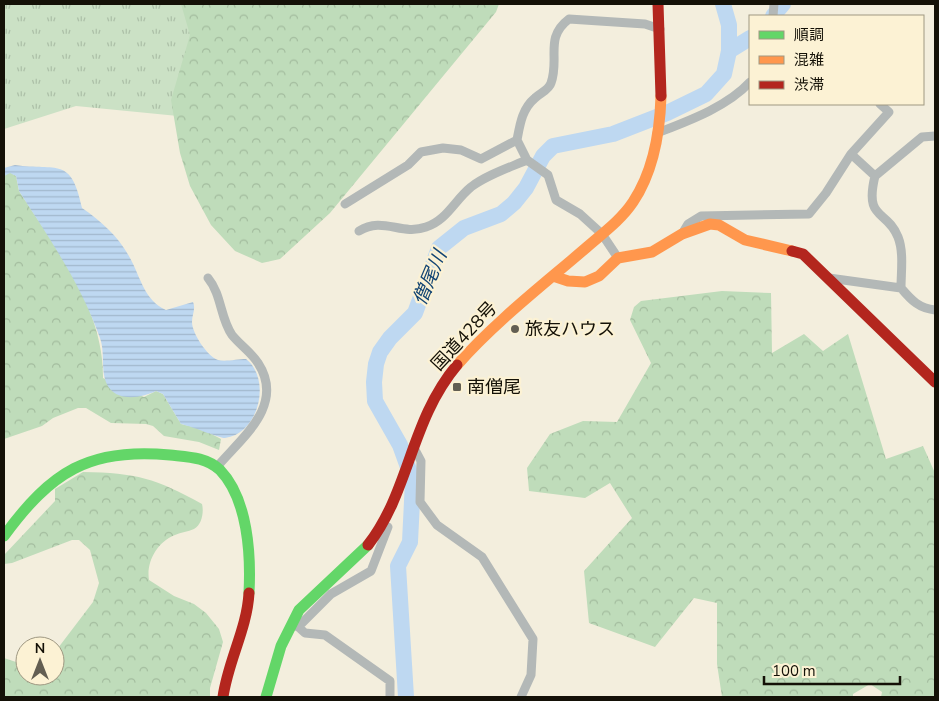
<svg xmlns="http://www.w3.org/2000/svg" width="939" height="701" font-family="'Nunito Sans','Noto Sans JP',sans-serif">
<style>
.grass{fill:url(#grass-tufts)}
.forest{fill:url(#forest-crowns)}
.water{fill:url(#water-rules)}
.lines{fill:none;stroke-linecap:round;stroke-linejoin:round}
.river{stroke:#bed8f1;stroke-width:16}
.street{stroke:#b3b8b7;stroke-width:9}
.fast{stroke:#63d668;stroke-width:11}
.slow{stroke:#ff974d;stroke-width:11}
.jam{stroke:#b3261e;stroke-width:11}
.poi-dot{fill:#625e52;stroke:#fcf2d4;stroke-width:2}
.labels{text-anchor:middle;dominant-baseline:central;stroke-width:4.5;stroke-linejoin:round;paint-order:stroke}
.poi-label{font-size:18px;fill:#141107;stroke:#fcf2d4;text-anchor:start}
.street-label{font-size:18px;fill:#141107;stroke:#fcf2d4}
.water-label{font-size:19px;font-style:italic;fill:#124473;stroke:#fcf2d4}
</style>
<defs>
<pattern id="grass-tufts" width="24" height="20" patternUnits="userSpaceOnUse" patternTransform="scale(1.25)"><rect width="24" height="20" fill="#cbe1c5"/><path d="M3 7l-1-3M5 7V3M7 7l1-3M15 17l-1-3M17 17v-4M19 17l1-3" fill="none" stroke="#adc0a8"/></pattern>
<pattern id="forest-crowns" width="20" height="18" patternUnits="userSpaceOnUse" patternTransform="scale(1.25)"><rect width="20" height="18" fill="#bfdcba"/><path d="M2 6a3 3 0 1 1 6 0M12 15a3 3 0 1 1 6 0" fill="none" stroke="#a3bc9e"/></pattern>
<pattern id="water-rules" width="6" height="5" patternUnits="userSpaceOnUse" patternTransform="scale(1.25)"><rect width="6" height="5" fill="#bed8f1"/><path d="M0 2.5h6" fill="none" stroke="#a2b8cd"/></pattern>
</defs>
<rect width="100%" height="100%" fill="#f3eedd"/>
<path class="grass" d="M4,4H275L239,122L76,106L4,129Z"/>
<path class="forest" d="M181,4H499L496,12L330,213L280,259L262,263L235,251L211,225L190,186L180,153L171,100L190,35Z
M10,172L16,176L19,191C55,247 104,308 103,378L144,397L156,391L163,394L181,424L202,429L221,439L219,450L199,442L164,436L153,426L146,424L111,423L86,408H78L53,418L42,426L4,439V176Z
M722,291L771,293L772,353L804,334L823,351L848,334L886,459L923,446L935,473V697H881L882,692L870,684L853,694V697H722L717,664V603L694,598L655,647L589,623L584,571L632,518L610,483L585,498L529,491L527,468L550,434L583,421L617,422L651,363L630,320L634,307L641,301Z
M83,472C137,473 155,478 202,504C204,512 202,525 194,529C188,532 181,532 175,535C157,542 146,562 149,580L174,596L194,604L206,613L219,629L223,642L210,688V697H4V658L25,665V676H55V652L93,602L99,583L90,550L79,540H72L12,563L4,564V555L55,501V489Z"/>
<path class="water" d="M15,165C58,171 71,156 82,208C101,221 119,237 130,258C141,278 144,300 166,310L193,302C196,310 192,314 192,322C192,333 207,356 218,360C225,362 238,359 246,359C272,379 259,434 225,438C222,439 188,425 181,424L163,394L156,391C144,397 121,402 110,389C99,375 106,355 100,338C81,284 49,238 19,191L16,176L10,173L4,176V168Z"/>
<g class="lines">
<path class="river" d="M773,16L783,4
M729,51L750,38
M406,697L398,566L410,542L413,481L400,445L375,401L374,382L376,364L380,352L390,338L415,313L439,248L464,228L501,214L514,203L526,188L543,156L553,146L613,134L667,113L706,94L724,74L729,51V25L723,4"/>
<path class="street" d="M773,16L774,4
M657,133C688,121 727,107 750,82
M517,140L527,160L548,175L556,200L580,214L602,234L618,258
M851,154L889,112L880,104
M875,176C864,221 887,209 898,237C904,252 901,272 901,288
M345,204L408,165L421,152L443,148L461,150L481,159L517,140C520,124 522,109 535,98C540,93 549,90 551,83C560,58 544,38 569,19L645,24L660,29
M359,231C383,216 401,236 426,227C447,220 454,201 471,187C487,175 508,168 527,160
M682,234L688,224L701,216L809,214L826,193L851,154L875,176L922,137L935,136
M208,278C222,295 220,318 232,335C240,345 251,352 258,363C286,406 240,439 216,468
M829,278L901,288C912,301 919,308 935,310
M413,446L421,461L420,502L437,525L482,557L533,639L531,675L521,697
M295,624L305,633L325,635L390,681V697
M298,627L331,594L371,571L388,527"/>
<path class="fast" d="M4,536C51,472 89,447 170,455C188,457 206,457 220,470C248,499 251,555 249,593
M266,697L281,646L299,610L368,545"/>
<path class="slow" d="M553,276L568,281L585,282L599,276L618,258L652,252L682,234L710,224L719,225L745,240L792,251
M457,365C496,321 543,285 587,247C603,233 621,220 633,202C653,172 660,131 661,96"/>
<path class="jam" d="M658,4L661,96
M792,251L803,254L935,382
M368,545C410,491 410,421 457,365
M223,697C228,661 247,629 249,593"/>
</g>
<g class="poi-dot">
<circle cx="515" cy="329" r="5"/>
<rect x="452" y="382" width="10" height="10" rx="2.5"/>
</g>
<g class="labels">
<g class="poi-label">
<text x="525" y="329">旅友ハウス</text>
<text x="467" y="387">南僧尾</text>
</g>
<g class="street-label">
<text transform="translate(464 336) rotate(-47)">国道428号</text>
</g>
<g class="water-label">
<text transform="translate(430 278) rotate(-67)">僧尾川</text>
</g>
</g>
<rect width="939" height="701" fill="none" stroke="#141107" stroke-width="10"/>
<rect x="749" y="15" width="175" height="90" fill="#fcf2d4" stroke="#9f9882"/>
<rect x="759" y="31" width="25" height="8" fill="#63d668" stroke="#9f9882"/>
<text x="794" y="40" font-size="15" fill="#141107">順調</text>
<rect x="759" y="56" width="25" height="8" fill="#ff974d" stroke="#9f9882"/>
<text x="794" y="65" font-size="15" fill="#141107">混雑</text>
<rect x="759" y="81" width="25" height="8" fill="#b3261e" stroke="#9f9882"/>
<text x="794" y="90" font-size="15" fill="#141107">渋滞</text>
<g transform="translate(40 661)"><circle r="24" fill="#fcf2d4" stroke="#9f9882"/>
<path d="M0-4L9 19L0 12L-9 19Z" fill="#625e52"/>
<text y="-8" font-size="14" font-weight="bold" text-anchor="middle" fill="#141107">N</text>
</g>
<path d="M764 676v8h136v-8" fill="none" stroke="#141107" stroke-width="2.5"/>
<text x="772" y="676" font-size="15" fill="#141107" stroke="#fcf2d4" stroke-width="4" paint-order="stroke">100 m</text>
</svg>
